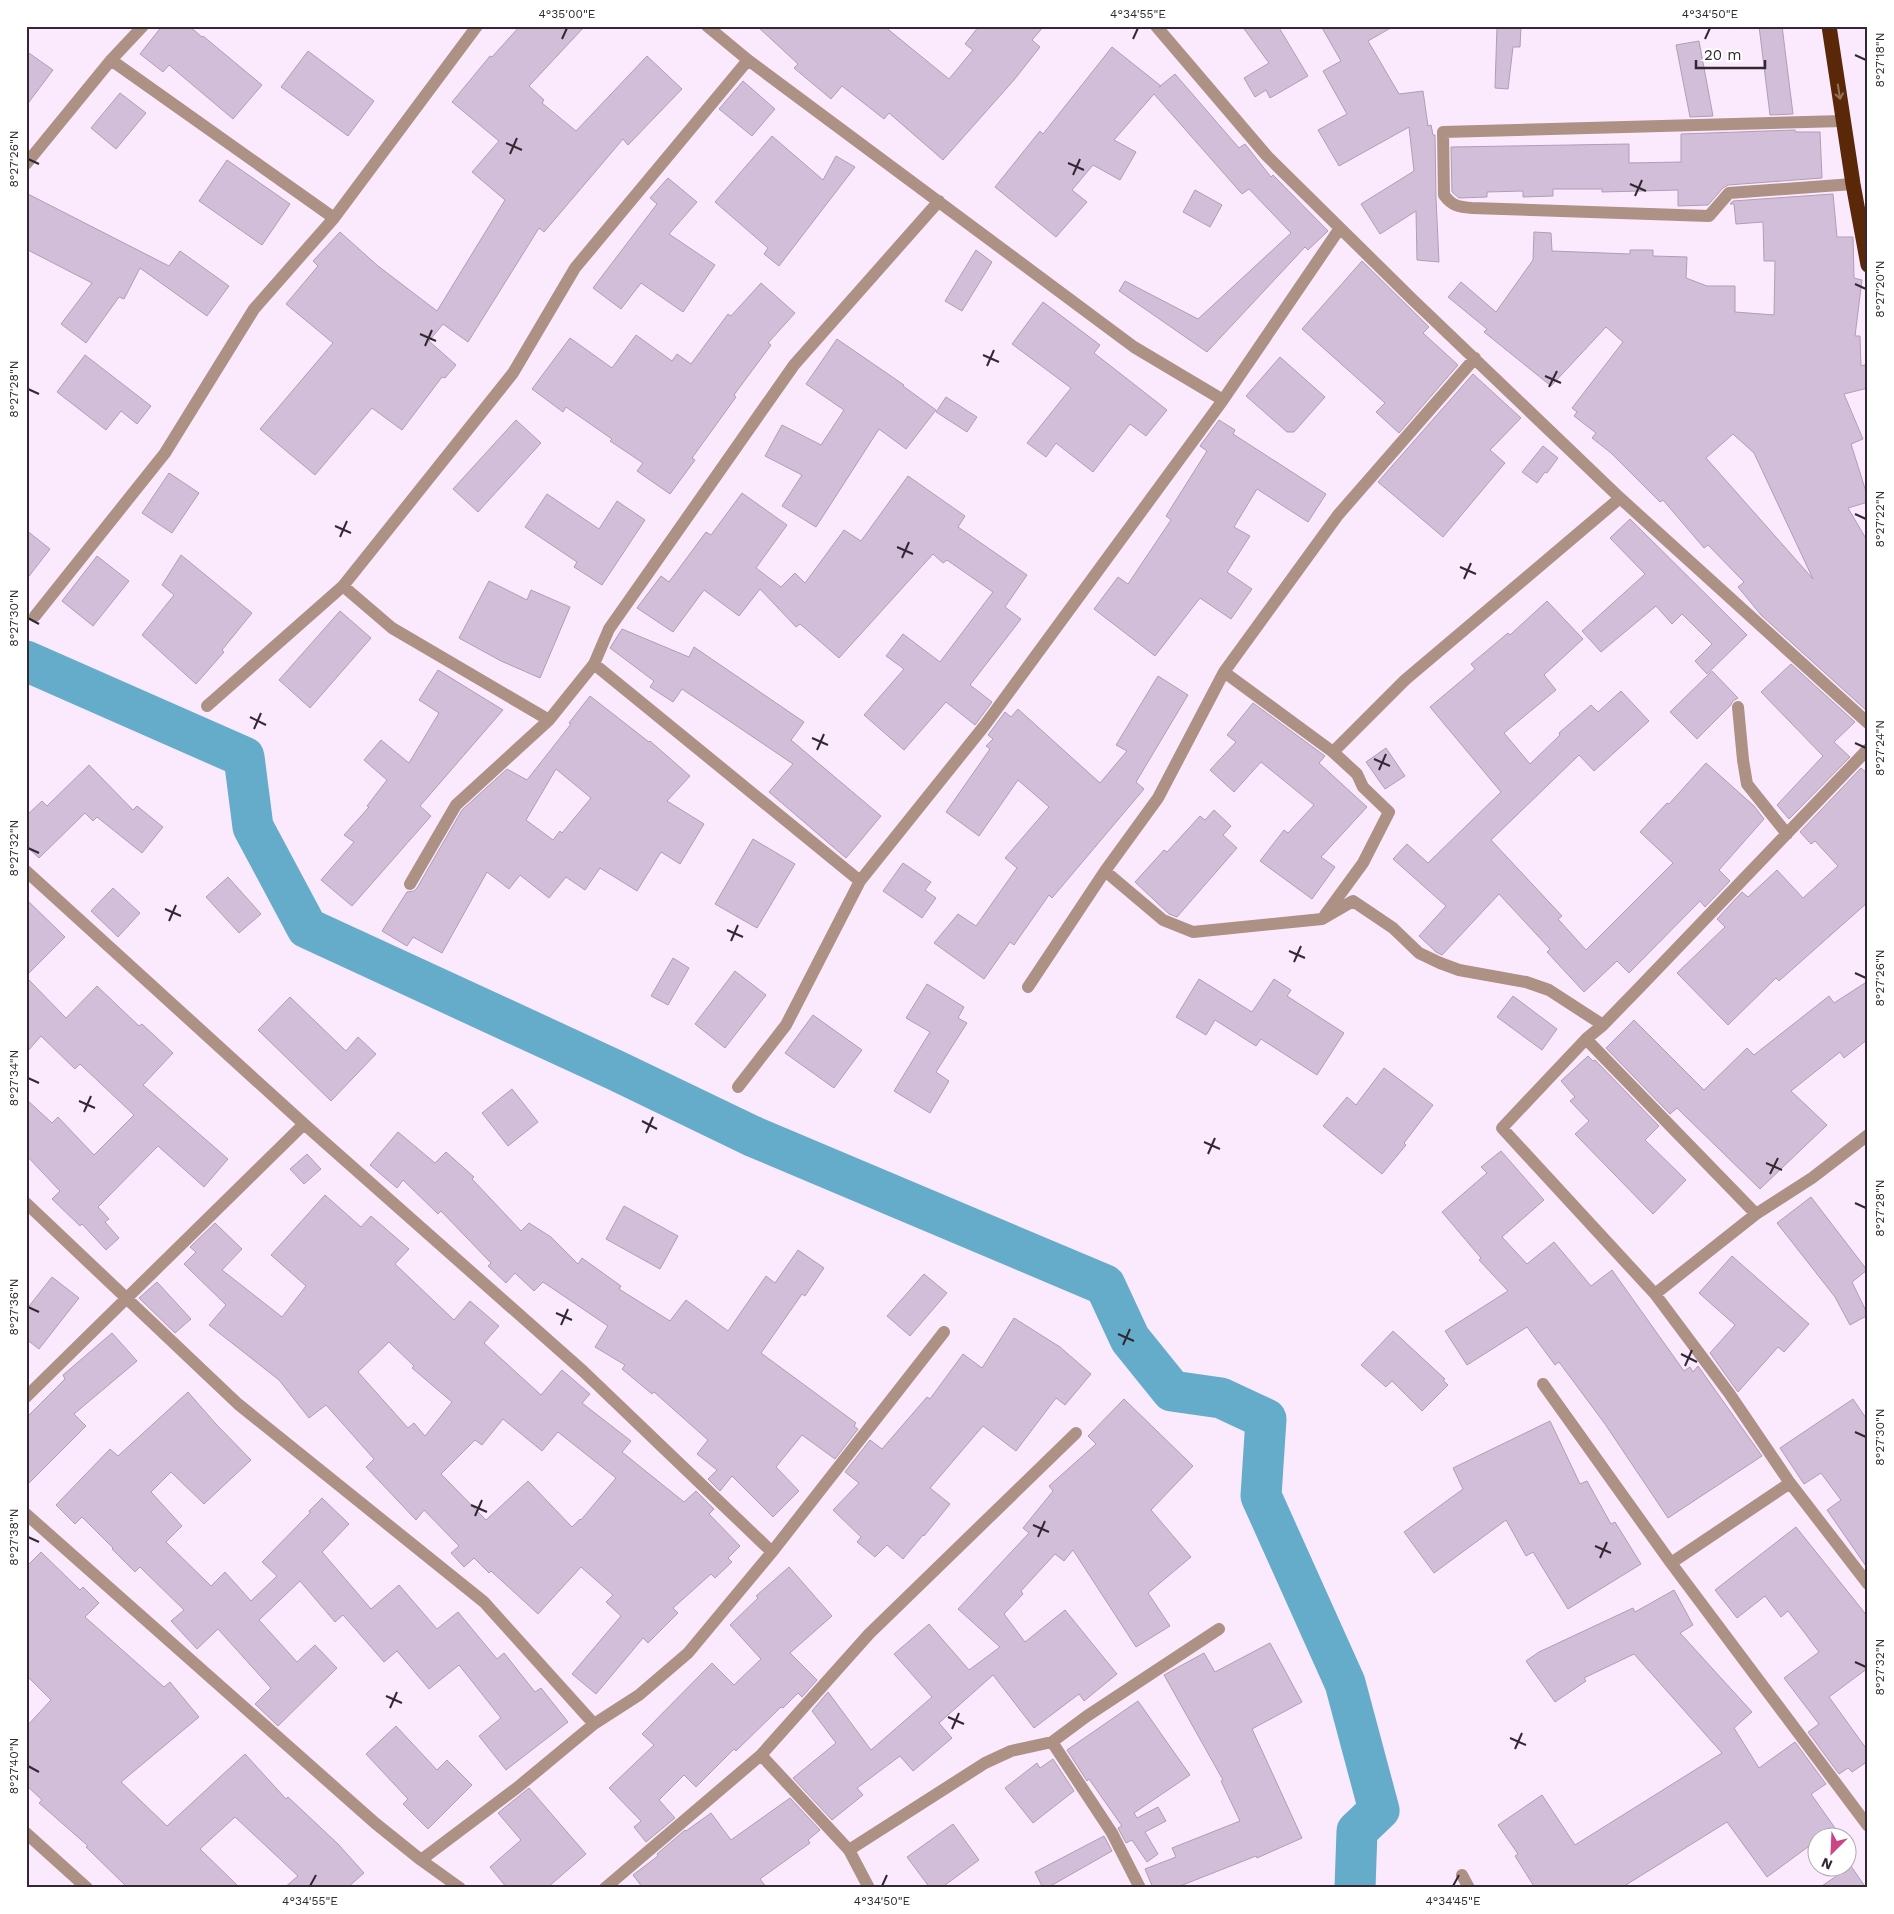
<svg xmlns="http://www.w3.org/2000/svg" width="1894" height="1914" font-family="'Work Sans',sans-serif">
<style>
.lines{fill:none;stroke-linecap:round;stroke-linejoin:round}
.river{stroke:#65accb;stroke-width:41}
.building{fill:#d2bed8;stroke:#b09db6;fill-rule:evenodd}
.minor{stroke:#ac9184;stroke-width:12}
.highway{stroke:#5a2808;stroke-width:15}
.oneway{stroke:#94735e}
.ticks{fill:none;stroke:#312832;stroke-width:2}
.neatline{fill:none;stroke:#312832;stroke-width:2}
.ticks-label{font-size:12px;text-anchor:middle;fill:#312832}
</style>
<rect width="100%" height="100%" fill="#fbe9fe"/>
<g class="lines">
<path class="river" d="M26,661L244,757L253,827L307,928L615,1070L752,1136L1105,1285L1130,1339L1172,1391L1221,1398L1266,1419L1261,1496L1345,1683L1379,1810L1357,1831L1355,1888"/>
</g>
<path class="building" d="M162,26H189L202,37L203,36L262,85L233,119L169,65L163,72L140,54Z
M520,26H585L529,86L544,100L542,103L576,131L647,56L682,89L628,145L623,139L544,232L539,228L468,342L443,324L429,341L456,365L445,378L442,377L402,430L372,408L315,475L260,429L333,343L286,304L318,266L313,261L340,232L378,266L437,311L505,200L472,172L499,141L452,102L490,56L492,57Z
M757,26H884L949,79L973,50L965,44L979,26H1044L1032,40L1040,47L1014,80L943,160L889,113L884,119L842,86L831,99L794,68L798,64Z
M1242,26H1278L1308,76L1270,98L1266,90L1255,97L1244,78L1269,63Z
M1321,26H1394L1368,41L1399,94L1423,91L1428,126L1431,125L1433,135H1435L1436,198L1439,262L1417,260L1416,211L1380,234L1361,204L1414,171L1409,127L1339,166L1318,130L1347,114L1323,71L1341,61Z
M1497,26H1521L1520,47H1513L1508,89L1495,88Z
M1759,26H1782L1793,114L1770,115Z
M1699,41L1713,116L1690,117L1676,45Z
M1112,47L1161,86L1159,87L1175,74L1239,148L1245,144L1271,177L1273,175L1328,231L1308,250L1305,247L1207,352L1119,291L1125,281L1198,319L1291,233L1249,189L1242,194L1154,94L1114,140L1136,152L1120,180L1093,165L1072,190L1087,202L1056,237L995,187L1040,131L1043,134Z
M26,51L53,70L26,106Z
M308,51L374,101L348,136L281,87Z
M743,81L775,109L752,136L719,109Z
M120,93L146,113L116,149L91,128Z
M1795,130L1796,132H1820L1822,178L1728,185L1723,188L1708,205L1678,206V190L1602,192V189H1553V196L1523,197V191L1487,192V197L1459,198L1452,192L1451,147L1629,144V163L1681,162V134Z
M772,136L823,180L836,156L855,167L779,266L764,254L768,248L715,202Z
M227,160L290,204L262,245L199,201Z
M668,178L697,202L669,234L715,265L683,312L641,283L621,309L593,288L657,204L650,198Z
M1195,190L1222,205L1210,227L1183,212Z
M26,193L169,266L180,251L229,286L207,316L140,268L124,299L119,297L86,343L61,324L92,283L26,249Z
M1833,194L1837,237H1853L1854,278L1862,280L1855,336H1860L1861,366L1868,364V388L1844,394L1863,439L1851,444L1868,498V502L1848,508L1868,542L1867,711L1761,615L1738,587L1744,582L1708,545L1704,548L1663,500L1660,502L1611,453L1592,438L1596,433L1574,416L1577,412L1572,408L1623,342L1606,327L1551,386L1484,332L1487,329L1448,297L1461,282L1496,312L1533,260L1534,232L1551,233L1552,251L1630,254V250H1653V256L1687,257L1686,278L1707,286H1735V312L1774,315L1775,261H1764L1763,222L1736,224L1734,204H1730L1733,201ZM1733,434L1754,453L1813,579L1706,458Z
M976,250L992,262L962,311L945,301Z
M1362,261L1429,327L1423,333L1458,365L1399,433L1376,412L1385,403L1302,329Z
M761,283L795,313L768,343L771,345L734,395L736,397L692,458L695,460L670,494L637,471L643,463L610,441L612,439L566,407L563,412L532,389L570,338L612,368L636,335L672,361L677,354L691,364L728,314L731,316Z
M1043,302L1100,345L1094,353L1167,410L1146,436L1130,424L1093,472L1056,443L1046,457L1027,443L1071,388L1012,344Z
M837,339L904,385L903,386L936,410L906,449L879,429L816,527L782,506L802,475L765,456L782,425L821,445L844,410L806,384Z
M85,355L151,406L137,424L121,411L106,430L57,392Z
M1280,357L1325,397L1294,432H1287L1246,396Z
M1473,374L1521,418L1490,450L1505,463L1443,537L1378,482Z
M946,397L977,417L967,432L936,412Z
M516,420L541,443L478,512L453,489Z
M1219,420L1235,430L1233,434L1326,494L1308,522L1257,489L1234,527L1250,536L1227,572L1252,589L1231,619L1200,598L1155,656L1094,609L1118,577L1128,584L1171,520L1166,516L1207,451L1200,446Z
M1543,446L1558,458L1547,473L1545,472L1537,483L1522,472Z
M169,473L199,493L172,533L142,513Z
M908,476L965,516L958,527L1027,575L1005,607L1021,619L970,685L992,702L975,725L946,702L904,750L864,715L904,669L886,656L903,634L940,662L993,592L947,560L943,563L933,554L839,658L800,624L796,627L760,589L739,616L704,590L673,632L637,608L661,576L669,582L706,532L711,535L742,493L787,525L756,568L781,587L795,573L805,583L844,530L861,541Z
M547,494L599,529L617,501L645,520L602,585L574,567L577,562L525,527Z
M1630,519L1747,635L1707,674L1695,661L1712,644L1682,614L1672,624L1656,606L1601,652L1582,631L1645,574L1610,538Z
M26,530L50,549L26,580Z
M181,555L252,613L222,650L224,652L196,684L142,635L174,595L162,585Z
M97,556L129,581L93,626L62,601Z
M489,581L527,600L531,590L570,607L540,678L501,661L459,638Z
M1547,601L1583,639L1544,675L1556,690L1504,733L1530,764L1560,735L1559,733L1591,705L1598,712L1621,691L1649,721L1594,771L1579,755L1491,840L1562,916L1558,919L1586,950L1673,863L1640,832L1667,803L1669,804L1706,763L1754,806L1764,819L1719,870L1730,881L1705,907L1700,901L1629,973L1617,961L1584,992L1547,952L1550,949L1499,894L1442,955L1436,952L1419,936L1446,906L1393,859L1407,844L1428,863L1501,792L1430,707L1475,669L1471,664L1508,633L1510,635Z
M340,611L371,638L310,708L279,680Z
M622,629L689,657L694,647L804,722L791,740L881,816L846,858L769,792L793,764L682,689L673,702L650,687L654,681L610,648Z
M1791,664L1855,722L1834,742L1850,757L1789,819L1777,805L1823,756L1761,692Z
M438,670L503,710L420,806L431,816L352,906L321,880L354,842L344,835L369,807L367,806L387,780L364,760L381,740L409,763L439,713L419,700Z
M1712,671L1738,698L1733,701L1730,706L1697,739L1670,712Z
M1158,676L1188,695L1136,782L1144,789L1052,898L1049,895L1014,945L1010,942L984,979L934,943L958,914L976,926L1017,868L1005,858L1049,807L1018,780L979,836L946,812L990,749L986,746L993,739L988,735L1005,712L1011,717L1018,709L1100,783L1127,751L1116,745Z
M590,696L649,742L650,741L690,776L667,801L704,824L680,864L661,852L637,891L600,868L585,890L566,877L549,898L520,875L509,889L487,872L442,953L413,937L407,946L382,931L407,892L414,891L417,888L462,810L507,769L527,780L571,724L569,723ZM556,769L591,798L562,833L560,831L553,840L526,820Z
M1253,703L1325,756L1319,763L1367,807L1321,857L1335,867L1312,899L1260,861L1284,830L1288,833L1314,805L1261,762L1234,792L1210,770L1236,742L1227,735Z
M1386,748L1405,776L1385,789L1366,762Z
M89,765L133,810L137,806L163,827L142,853L97,817L93,821L85,813L39,858L26,846V816L42,801L47,806Z
M1861,768L1868,774V902L1779,981L1776,978L1728,1025L1677,973L1725,927L1717,919L1742,892L1748,897L1777,870L1803,898L1838,866L1815,841L1811,844L1800,832Z
M1214,810L1231,826L1223,835L1237,848L1177,917L1169,914L1135,882L1164,850L1167,852L1200,816L1205,820Z
M753,839L795,864L757,928L715,904Z
M903,863L931,882L925,890L936,898L922,918L883,891Z
M228,877L261,914L239,933L206,897Z
M113,888L140,913L118,937L91,911Z
M26,899L65,937L26,976Z
M673,958L689,968L668,1005L651,996Z
M735,971L766,995L725,1048L695,1024Z
M26,977L66,1018L97,986L139,1026L142,1024L173,1053L143,1085L228,1159L204,1187L158,1146L98,1207L109,1219L105,1222L119,1238L106,1250L82,1224L80,1226L52,1199L60,1191L26,1155V1099L52,1123L58,1117L94,1155L134,1115L80,1064L75,1069L41,1036L26,1053Z
M1199,979L1252,1012L1274,979L1291,990L1287,996L1344,1033L1317,1075L1261,1039L1256,1046L1215,1020L1206,1035L1176,1017Z
M1868,981V1039L1844,1058L1840,1052L1791,1091L1827,1125L1760,1189L1677,1108L1670,1114L1606,1048L1634,1020L1704,1090L1747,1048L1754,1055L1829,996L1834,1003Z
M927,984L964,1007L958,1018L967,1023L936,1072L949,1081L930,1113L894,1091L930,1032L906,1018Z
M1513,996L1557,1029L1542,1050L1497,1017Z
M290,997L346,1051L358,1037L376,1054L331,1101L258,1030Z
M813,1015L862,1050L834,1088L785,1053Z
M1588,1056L1593,1061L1595,1060L1659,1126L1645,1140L1686,1180L1653,1214L1575,1134L1589,1121L1570,1101L1575,1097L1561,1081Z
M1384,1068L1433,1105L1404,1143L1406,1145L1382,1174L1323,1126L1347,1097L1356,1105Z
M512,1089L538,1122L508,1146L482,1113Z
M398,1132L435,1163L446,1152L474,1177L472,1179L521,1231L529,1223L551,1237L578,1264L582,1258L621,1286L619,1289L670,1321L686,1300L728,1331L766,1276L775,1283L798,1250L824,1268L805,1296L802,1294L761,1353L856,1423L854,1426L858,1429L835,1459L802,1435L776,1467L799,1491L773,1517L732,1476L720,1491L708,1479L717,1470L697,1454L708,1440L654,1392L652,1394L622,1369L625,1365L595,1347L608,1326L543,1282L534,1291L515,1273L506,1283L488,1266L491,1263L441,1211L438,1214L403,1180L397,1188L370,1165Z
M1501,1151L1544,1200L1502,1237L1527,1264L1554,1242L1591,1286L1612,1270L1684,1371L1690,1367L1693,1372L1698,1366L1762,1456L1668,1518L1605,1424L1559,1362L1555,1365L1527,1327L1467,1365L1445,1331L1508,1291L1479,1260L1481,1258L1442,1212L1487,1173L1481,1167Z
M307,1154L321,1169L304,1184L290,1169Z
M325,1195L361,1227L371,1216L409,1249L395,1264L454,1320L470,1301L499,1326L484,1343L541,1395L562,1370L590,1394L582,1403L631,1441L622,1452L684,1502L696,1491L714,1509L709,1514L740,1546L728,1558L732,1562L715,1578L711,1574L673,1608L678,1613L648,1643L643,1638L596,1694L572,1674L621,1616L606,1602L613,1595L581,1567L538,1614L491,1571L489,1573L474,1558L464,1567L451,1553L459,1546L424,1510L416,1520L366,1467L374,1459L326,1405L309,1418L279,1380L209,1325L226,1305L184,1264L196,1252L190,1247L215,1223L242,1249L222,1270L282,1317L306,1286L271,1255ZM389,1342L414,1366L412,1368L452,1402L425,1436L414,1423L408,1428L358,1372ZM503,1419L542,1451L558,1432L616,1478L581,1520L580,1519L572,1527L528,1481L486,1520L441,1474L475,1440L482,1445Z
M1811,1197L1867,1270L1852,1282L1868,1315L1850,1325L1835,1297L1777,1223Z
M624,1206L678,1236L660,1269L606,1239Z
M1732,1256L1809,1324L1784,1352L1778,1347L1738,1392L1710,1353L1735,1325L1699,1293Z
M924,1274L947,1293L910,1336L887,1316Z
M52,1277L79,1298L39,1349L26,1339V1310Z
M157,1282L191,1319L175,1333L139,1298Z
M1014,1318L1060,1347L1091,1374L1065,1405L1056,1398L1016,1451L983,1426L930,1488L950,1504L924,1536L923,1535L903,1559L887,1545L875,1557L857,1542L861,1537L833,1510L859,1483L845,1472L870,1440L882,1449L927,1397L930,1399L963,1354L982,1368Z
M1393,1331L1445,1379L1443,1380L1448,1385L1422,1411L1392,1381L1386,1387L1361,1365Z
M112,1333L137,1361L74,1414L86,1426L26,1486V1418L65,1379L63,1375Z
M188,1392L215,1423L251,1460L204,1504L171,1472L151,1492L182,1526L166,1542L211,1586L225,1572L251,1601L277,1576L262,1562L310,1513L309,1511L322,1498L349,1524L322,1552L371,1609L399,1585L437,1629L458,1612L497,1659L504,1653L535,1692L541,1688L568,1722L506,1770L479,1736L501,1718L459,1665L429,1689L397,1651L384,1662L343,1615L335,1622L300,1581L259,1620L297,1662L315,1645L337,1668L278,1726L255,1704L271,1688L218,1629L197,1649L171,1621L184,1610L140,1567L135,1572L112,1549L113,1548L82,1517L75,1524L56,1505L110,1449L118,1456Z
M1124,1399L1193,1466L1151,1510L1191,1557L1148,1593L1170,1626L1136,1647L1073,1550L1064,1561L1055,1554L1021,1591L1023,1594L1004,1614L1025,1642L1065,1610L1117,1674L1084,1701L1079,1694L1034,1728L993,1675L939,1723L952,1738L913,1771L900,1756L857,1788L863,1795L832,1820L793,1778L836,1743L812,1711L828,1692L871,1750L932,1697L894,1654L929,1624L969,1670L1000,1647L958,1609L1029,1533L1023,1528L1053,1491L1049,1486L1096,1444L1088,1436Z
M1853,1399L1868,1421V1569L1827,1510L1841,1500L1821,1473L1804,1484L1780,1448Z
M1550,1421L1580,1484L1587,1481L1611,1524L1615,1522L1641,1564L1568,1609L1533,1552L1526,1556L1506,1520L1434,1573L1404,1532L1463,1489L1453,1468Z
M1796,1527L1868,1617V1668L1829,1697L1868,1751V1761L1852,1772L1848,1768L1839,1774L1808,1732L1819,1724L1784,1678L1819,1652L1788,1611L1781,1617L1765,1596L1737,1618L1715,1590Z
M41,1552L80,1590L83,1587L99,1603L85,1617L164,1687L170,1682L199,1717L121,1782L167,1826L245,1754L286,1799L288,1797L338,1844L364,1873L347,1888H284L298,1876L235,1817L200,1849L240,1888H128L86,1847L88,1846L39,1803L42,1800L26,1785V1727L51,1700L26,1675V1567Z
M789,1567L832,1616L790,1653L817,1680L802,1697L798,1693L783,1708L781,1707L736,1751L734,1749L696,1787L684,1775L659,1800L675,1818L646,1842L634,1827L641,1821L609,1788L654,1745L642,1734L712,1663L734,1685L761,1659L730,1625L758,1598L756,1596Z
M1674,1590L1693,1625L1680,1633L1752,1712L1734,1728L1759,1768L1795,1742L1826,1784L1811,1794L1835,1828L1822,1836H1816V1841L1767,1877L1727,1822L1621,1888H1535L1515,1856L1518,1854L1498,1825L1542,1795L1575,1845L1722,1753L1634,1654L1584,1678L1586,1681L1555,1702L1526,1661L1539,1652L1633,1608L1635,1612Z
M1270,1643L1302,1702L1252,1729L1302,1838L1257,1858L1256,1856L1175,1888H1153L1145,1869L1176,1857L1172,1848L1240,1821L1221,1781L1223,1780L1164,1675L1204,1653L1215,1672Z
M1138,1701L1190,1775L1134,1813L1137,1818L1158,1807L1166,1821L1145,1832L1158,1854L1147,1862L1132,1840L1126,1843L1118,1828L1122,1826L1089,1779L1087,1781L1067,1750Z
M396,1726L437,1770L447,1760L472,1785L428,1829L403,1804L408,1799L366,1754Z
M1053,1759L1074,1791L1033,1823L1005,1788L1037,1763L1040,1768Z
M529,1788L586,1854L547,1888H507L490,1867L521,1840L498,1813Z
M790,1798L820,1830L808,1840L810,1843L760,1879L767,1888H643L633,1875L658,1856L657,1854L685,1830L686,1831L711,1813L731,1840Z
M953,1824L979,1860L941,1888H930L907,1857Z
M1104,1836L1112,1851L1047,1888H1043L1035,1872Z
M1851,1866L1866,1888H1819Z"/>
<g class="lines">
<path class="minor" d="M707,26L748,60L1134,347L1223,400
M1156,26L1267,156L1412,299L1620,498L1868,723
M111,60L334,218
M1843,121L1443,132L1444,195C1452,206 1459,207 1472,208L1709,216L1729,193L1853,184
M26,164L111,60L143,26
M343,586L392,628L549,720
M35,616L165,453L254,309L334,218L477,26
M594,664L860,881
M1224,672L1333,752L1357,774L1363,787L1389,812L1363,863L1325,915
M207,706L343,586L513,373L575,268L748,60
M1738,707L1743,760L1747,784L1787,834
M1868,749L1639,988L1603,1025L1586,1039L1502,1128L1655,1294L1729,1393L1790,1483L1868,1584
M1333,752L1405,680L1620,498
M26,871L304,1124L26,1397
M1105,871L1163,920L1193,932L1322,919L1353,901L1393,928L1419,953L1440,963L1459,970L1526,982L1549,990L1603,1025
M410,884L456,805L549,720L594,664L609,629L794,365L939,201
M1028,987L1105,871L1158,798L1224,672L1338,515L1475,358
M1586,1039L1756,1214
M738,1087L786,1025L860,881L985,725L1223,400L1340,228
M304,1124L583,1371L772,1552
M26,1203L238,1404L484,1602L594,1724
M1655,1294L1756,1214L1812,1178L1868,1135
M1543,1384L1671,1563L1868,1826
M26,1514L375,1823L421,1860L460,1888
M1671,1563L1790,1483
M1052,1742L1112,1833L1140,1888
M761,1755L849,1850L869,1888
M26,1833L87,1888
M849,1850L985,1763L1011,1751L1052,1742L1087,1716L1219,1629
M421,1860L518,1787L594,1724L639,1695L688,1653L772,1552L944,1332
M1462,1875L1469,1888
M605,1888L761,1755L869,1634L1076,1433"/>
<path class="highway" d="M1829,26L1853,184L1868,265"/>
</g>
<defs><path id="oneway-shaft" d="M-6 0H5M1.5-3L5.5 0L1.5 3" fill="none" stroke-width="1.6" stroke-linecap="round" stroke-linejoin="round" transform="scale(1.25)"/></defs>
<use class="oneway" href="#oneway-shaft" transform="translate(1839 92) rotate(81)"/>
<path class="ticks" d="M562,39L567,28M1133,39L1138,28M1705,39L1710,28M1855,55L1866,60M506,143L522,150M510,154L517,138M28,159L39,164M1068,163L1084,170M1073,175L1080,159M1630,184L1646,191M1635,196L1642,180M1855,284L1866,289M420,334L436,341M425,346L432,330M983,355L999,362M987,366L994,350M1545,376L1561,383M1549,387L1557,371M28,389L39,394M1855,514L1866,519M335,526L351,533M340,537L347,521M897,547L913,554M902,558L909,542M1460,567L1476,574M1464,579L1471,563M28,618L39,624M250,717L266,725M254,729L261,713M812,738L828,745M1855,743L1866,748M817,750L824,734M1374,759L1390,766M1379,770L1386,754M28,848L39,853M165,909L181,916M169,921L176,905M727,930L743,937M731,941L738,925M1289,951L1305,958M1294,962L1301,946M1855,973L1866,978M28,1078L39,1083M79,1101L95,1108M84,1112L91,1096M642,1121L657,1129M646,1133L653,1117M1204,1142L1220,1149M1208,1154L1215,1138M1766,1163L1782,1170M1770,1174L1778,1158M1855,1203L1866,1208M28,1307L39,1312M556,1313L572,1320M561,1325L568,1309M1118,1334L1134,1341M1123,1345L1130,1329M1681,1354L1697,1362M1685,1366L1692,1350M1855,1432L1866,1437M471,1505L487,1512M475,1516L482,1500M1033,1525L1049,1532M28,1537L39,1542M1038,1537L1045,1521M1595,1546L1611,1553M1600,1558L1607,1542M1855,1662L1866,1667M386,1696L402,1703M390,1708L397,1692M948,1717L964,1724M952,1729L959,1713M1510,1738L1526,1745M1515,1749L1522,1733M28,1766L39,1772M310,1886L316,1875M882,1886L887,1875M1453,1886L1459,1875"/>
<rect width="1894" height="1914" fill="none" stroke="#ffffff" stroke-width="55"/>
<g transform="translate(1832 1852) rotate(204)"><circle r="24" fill="#ffffff" stroke="#ada9ad"/>
<path d="M0-4L9 19L0 12L-9 19Z" fill="#cc4687"/>
<text y="-8" font-size="14" font-weight="bold" text-anchor="middle" fill="#312832">N</text>
</g>
<path d="M1696 60v8h69v-8" fill="none" stroke="#312832" stroke-width="2.5"/>
<text x="1704" y="60" font-size="15" fill="#312832" stroke="#ffffff" stroke-width="4" paint-order="stroke">20 m</text>
<rect x="28" y="28" width="1838" height="1858" class="neatline"/>
<g class="ticks-label">
<text x="567" y="18">4°35'00"E</text>
<text x="1138" y="18">4°34'55"E</text>
<text x="1710" y="18">4°34'50"E</text>
<text transform="translate(1880 60) rotate(-90)" y="4">8°27'18"N</text>
<text transform="translate(14 159) rotate(-90)" y="4">8°27'26"N</text>
<text transform="translate(1880 289) rotate(-90)" y="4">8°27'20"N</text>
<text transform="translate(14 389) rotate(-90)" y="4">8°27'28"N</text>
<text transform="translate(1880 519) rotate(-90)" y="4">8°27'22"N</text>
<text transform="translate(14 618) rotate(-90)" y="4">8°27'30"N</text>
<text transform="translate(1880 748) rotate(-90)" y="4">8°27'24"N</text>
<text transform="translate(14 848) rotate(-90)" y="4">8°27'32"N</text>
<text transform="translate(1880 978) rotate(-90)" y="4">8°27'26"N</text>
<text transform="translate(14 1078) rotate(-90)" y="4">8°27'34"N</text>
<text transform="translate(1880 1208) rotate(-90)" y="4">8°27'28"N</text>
<text transform="translate(14 1307) rotate(-90)" y="4">8°27'36"N</text>
<text transform="translate(1880 1437) rotate(-90)" y="4">8°27'30"N</text>
<text transform="translate(14 1537) rotate(-90)" y="4">8°27'38"N</text>
<text transform="translate(1880 1667) rotate(-90)" y="4">8°27'32"N</text>
<text transform="translate(14 1766) rotate(-90)" y="4">8°27'40"N</text>
<text x="310" y="1905">4°34'55"E</text>
<text x="882" y="1905">4°34'50"E</text>
<text x="1453" y="1905">4°34'45"E</text>
</g>
</svg>
